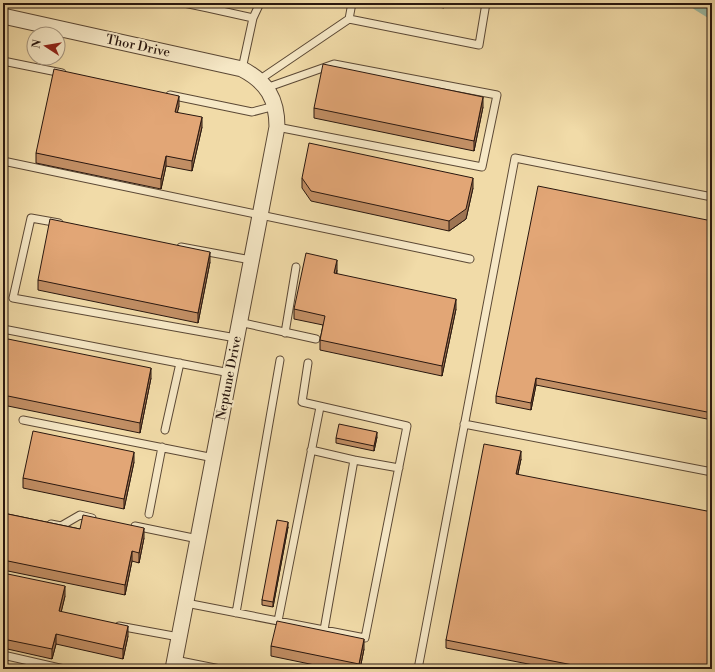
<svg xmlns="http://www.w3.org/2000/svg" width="715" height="672" font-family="'Libre Bodoni',serif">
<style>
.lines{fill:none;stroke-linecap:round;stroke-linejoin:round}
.canal{stroke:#9bbba5;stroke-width:16}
.lane-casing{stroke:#5b4835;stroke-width:9}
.street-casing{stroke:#5b4835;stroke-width:17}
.lane{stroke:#f6e8c6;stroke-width:7}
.street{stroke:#f6e8c6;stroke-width:15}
.wall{fill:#c28f65;stroke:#29170f}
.shaded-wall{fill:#9e7453;stroke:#29170f}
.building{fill:#e2a676;stroke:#29170f}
.labels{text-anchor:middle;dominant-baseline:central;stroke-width:4;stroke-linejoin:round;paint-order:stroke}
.street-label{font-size:13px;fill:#29170f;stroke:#f6e8c6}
</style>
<rect width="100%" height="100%" fill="#f1dba8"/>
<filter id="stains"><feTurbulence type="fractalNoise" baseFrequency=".005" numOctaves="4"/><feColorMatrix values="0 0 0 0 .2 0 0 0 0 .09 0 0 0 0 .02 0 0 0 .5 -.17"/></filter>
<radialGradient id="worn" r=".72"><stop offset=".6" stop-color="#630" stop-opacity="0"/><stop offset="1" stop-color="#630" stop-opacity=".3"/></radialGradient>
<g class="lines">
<path class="canal" d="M699,3L712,11"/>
<defs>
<path id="lane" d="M184,3L208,8L209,3
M3,7L4,3
M208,8L253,18L242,69
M253,18L260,3
M349,19L479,45L486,3
M3,61L62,73
M259,80L349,19L352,3
M266,88L334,64L497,95L482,167L277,127
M170,95L252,112L275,106
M3,161L470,259
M59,223L31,218L13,298L236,338
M181,247L251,260
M239,322L316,339
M3,329L230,373
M285,333L296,267
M23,420L214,458
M464,424L712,472
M165,430L180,363
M311,450L354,460L324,630
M354,460L399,468
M149,514L162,447
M51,524L61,526L80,515L92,518
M135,526L198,539
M186,603L365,638L407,426L302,402L308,363
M236,613L280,360
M278,621L320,407
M119,626L179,637
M3,655L64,669
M175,660L220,669
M418,669L515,158L712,197"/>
<path id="street" d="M3,16L242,69C267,82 277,99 277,127L173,669"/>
</defs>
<use href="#lane" class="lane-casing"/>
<use href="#street" class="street-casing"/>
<use href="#lane" class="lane"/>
<use href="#street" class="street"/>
</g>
<path class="wall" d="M416,3H445L444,8Z
M179,106L177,112L202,127L192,171L166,166L161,189L36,163V153Z
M483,107L474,151L314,118V108Z
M302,178L473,188L466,219L449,231L311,201L302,188Z
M712,221V420L536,385L531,410L496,403V396Z
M210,262L198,323L38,290V280Z
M337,270V274L456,309L442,376L320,350V340L323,325L294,319V309Z
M3,338L151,378L140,433L3,405Z
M377,437L374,451L336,443V438Z
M521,459L518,474L712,669H554L446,648V640Z
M134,462L124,509L23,488V478Z
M3,513L80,529L144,538L139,563L132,561L125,595L3,570Z
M288,527L273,607L262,605V600Z
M3,573L65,596L61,612L128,636L123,659L56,644L52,659L3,648Z
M271,646L364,649L360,669H334L271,656Z"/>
<path class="shaded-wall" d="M179,96V106L175,122V112Z
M483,97V107L474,151V141Z
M202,117V127L192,171V161Z
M166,156V166L161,189V179Z
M473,178V188L466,219L449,231V221Z
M210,252V262L198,323V313Z
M337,260V270L334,283V273Z
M456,299V309L442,376V366Z
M151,368V378L140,433V423Z
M536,378V385L531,410V403Z
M377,432V437L374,451V446Z
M521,451V459L516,482V474Z
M134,452V462L124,509V499Z
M288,522V527L273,607V602Z
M144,528V538L139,563V553Z
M132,551V561L125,595V585Z
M65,586V596L59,621V611Z
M128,626V636L123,659V649Z
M56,634V644L52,659V649Z
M364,639V649L360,669H359V664Z"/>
<path class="building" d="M323,64L483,97L474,141L314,108Z
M54,69L179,96L175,112L202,117L192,161L166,156L161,179L36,153Z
M309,143L473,178L466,209L449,221L311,191L302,178Z
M538,186L712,221V413L536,378L531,403L496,396Z
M50,219L210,252L198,313L38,280Z
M306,253L337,260L334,273L456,299L442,366L320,340L325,316L294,309Z
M3,338L151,368L140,423L3,395Z
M339,424L377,432L374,446L336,438Z
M33,431L134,452L124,499L23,478Z
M484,444L521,451L516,474L712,512V669H593L446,640Z
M3,513L80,529L83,515L144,528L139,553L132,551L125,585L3,560Z
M277,520L288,522L273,602L262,600Z
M3,573L65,586L59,611L128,626L123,649L56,634L52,649L3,639Z
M277,621L364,639L359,664L271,646Z"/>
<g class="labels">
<g class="street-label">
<text transform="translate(138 46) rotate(12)">Thor Drive</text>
<text transform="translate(229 378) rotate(-79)">Neptune Drive</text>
</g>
</g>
<rect width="715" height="672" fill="none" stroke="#f1dba8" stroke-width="16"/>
<rect x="4" y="4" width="707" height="664" fill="none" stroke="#29170f" stroke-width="2"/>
<rect x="8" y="8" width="699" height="656" fill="none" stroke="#29170f"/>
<g transform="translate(46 46) rotate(282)"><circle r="19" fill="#f6e8c6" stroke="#a4947d"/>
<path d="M0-3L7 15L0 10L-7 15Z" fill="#8f2418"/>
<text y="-6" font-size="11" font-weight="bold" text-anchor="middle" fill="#29170f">N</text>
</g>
<rect width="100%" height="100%" filter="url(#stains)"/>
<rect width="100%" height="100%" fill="url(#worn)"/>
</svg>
